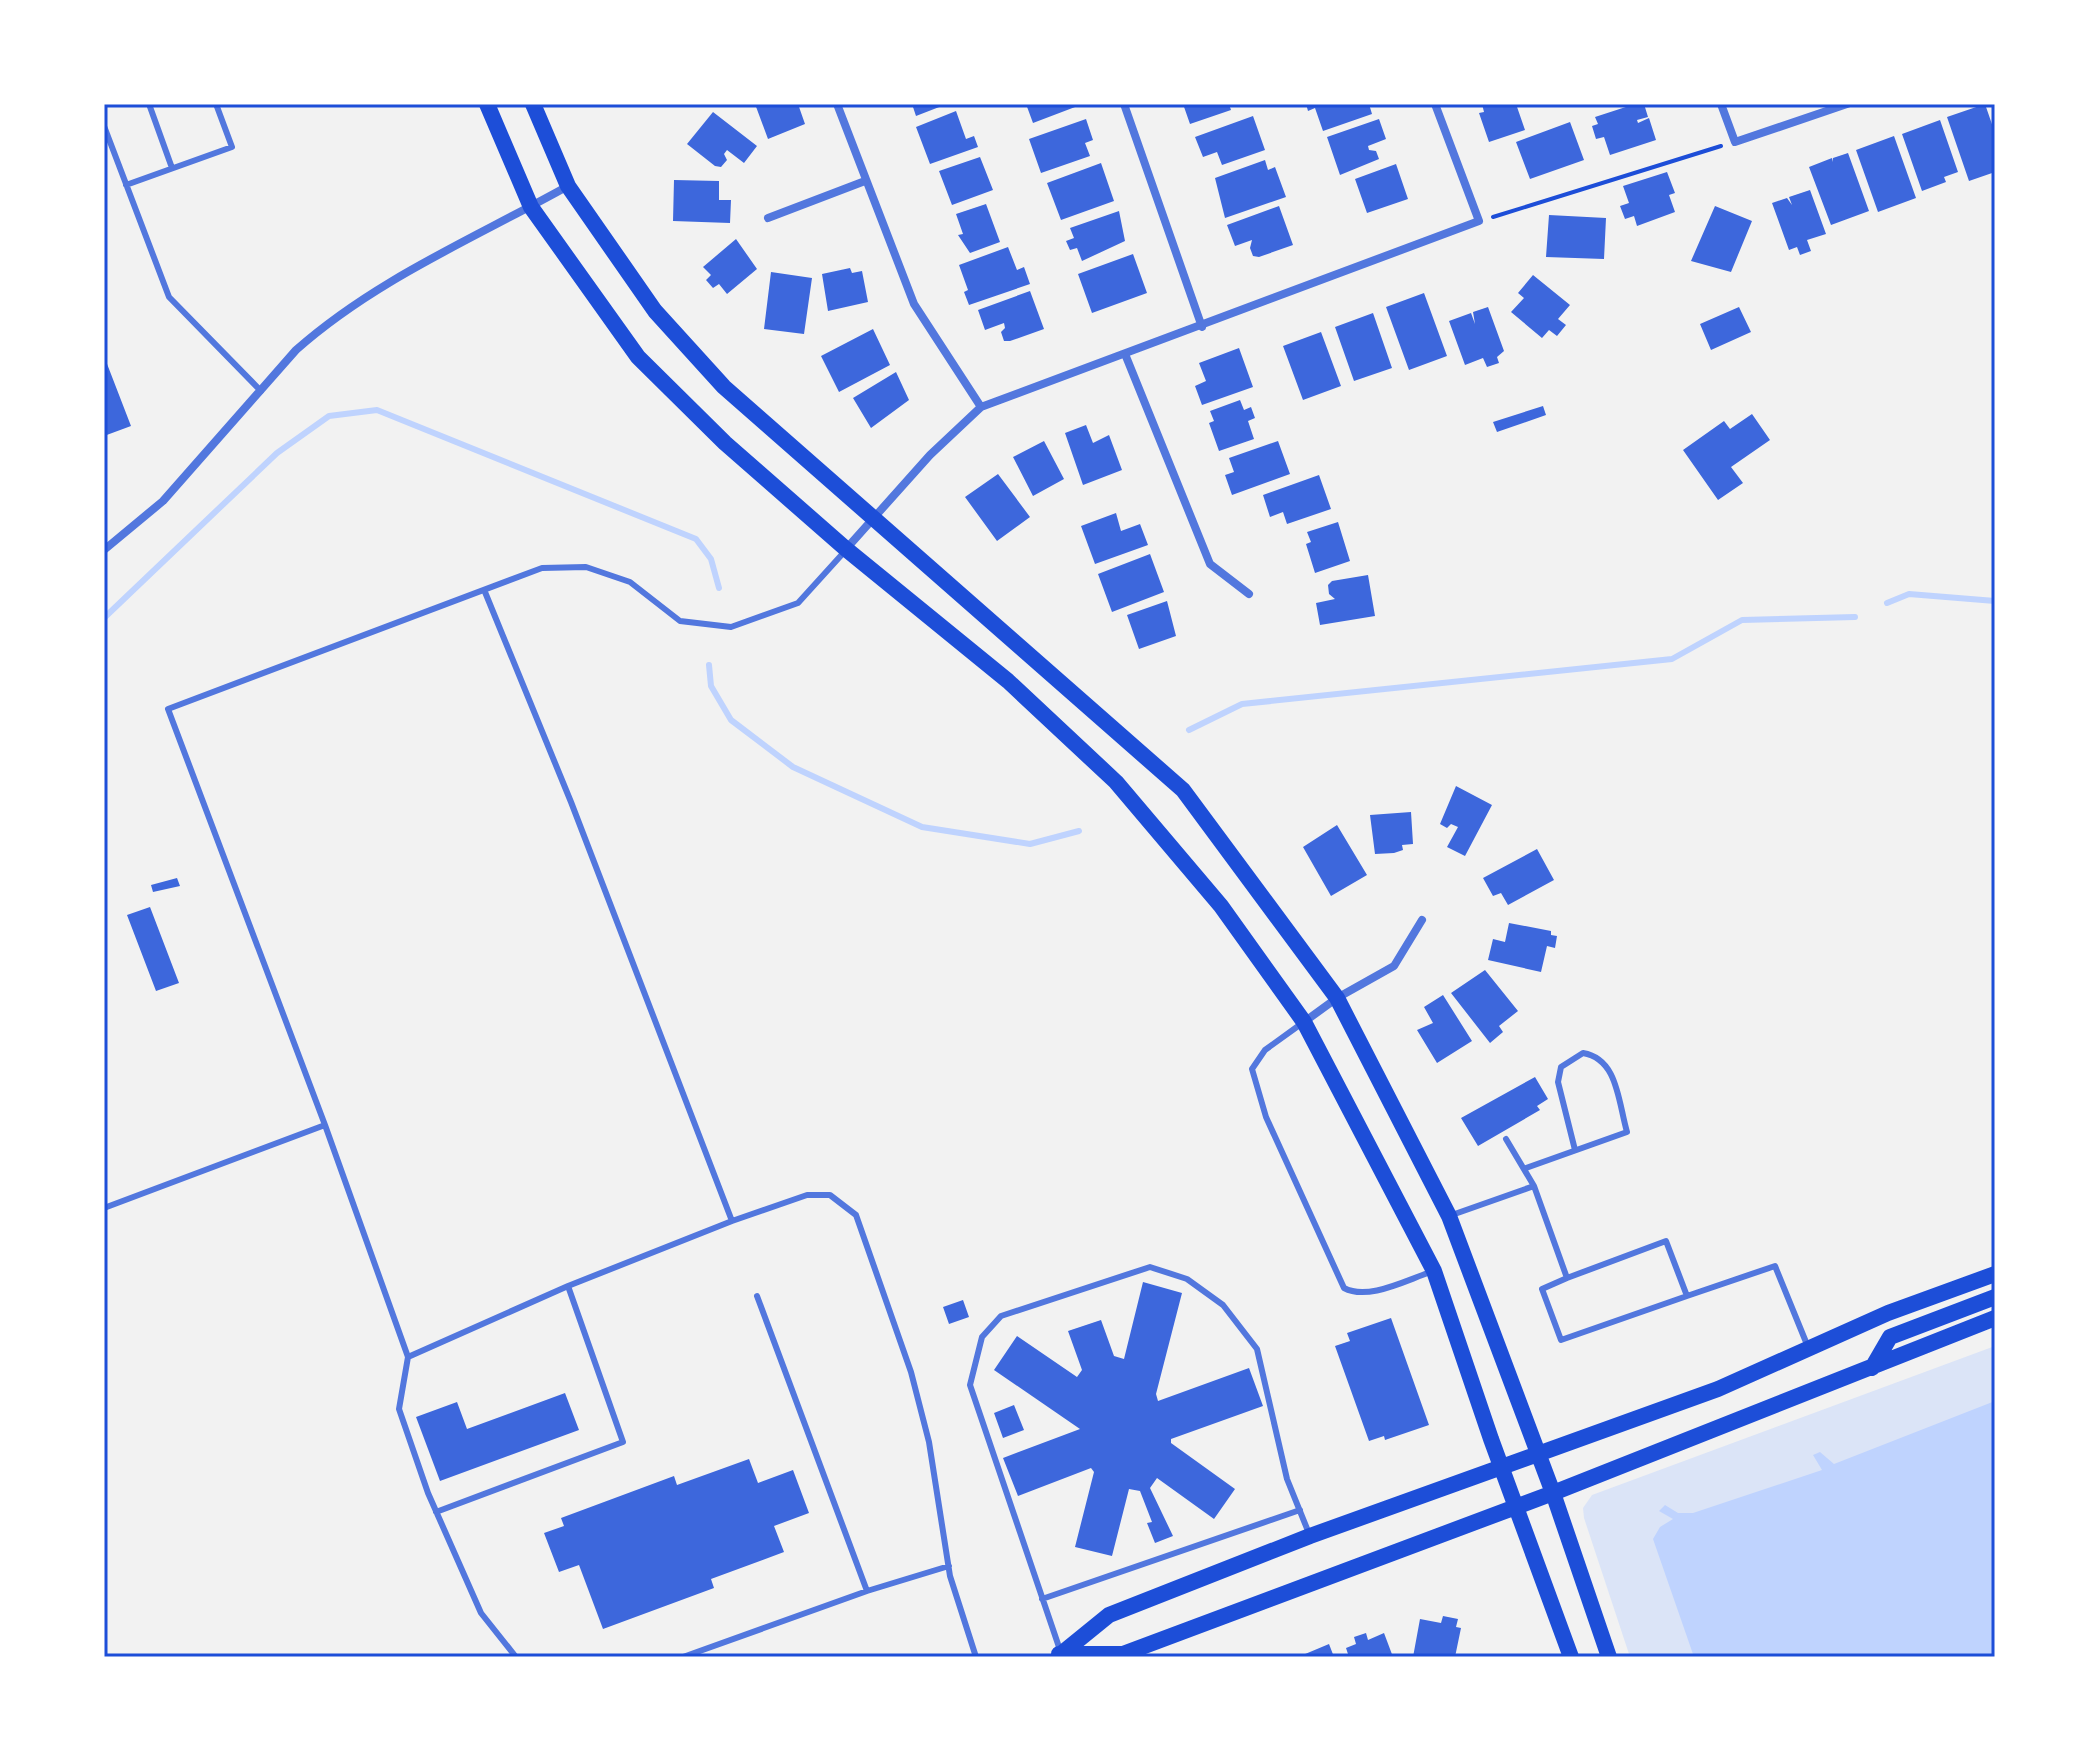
<svg xmlns="http://www.w3.org/2000/svg" width="2099" height="1761" font-family="Jost,sans-serif">
<style>
.green{fill:#dbe4f7}
.water{fill:#bfd3fe}
.lines{fill:none;stroke-linecap:round;stroke-linejoin:round}
.stream{stroke:#bfd3fe;stroke-width:6}
.building{fill:#3d67dc}
.path{stroke:#1d4ed8;stroke-width:4}
.service{stroke:#5277de;stroke-width:6}
.minor{stroke:#5277de;stroke-width:8}
.secondary{stroke:#1d4ed8;stroke-width:16}
.neatline{fill:none;stroke:#1d4ed8;stroke-width:3}
</style>
<rect width="100%" height="100%" fill="#f2f2f2"/>
<path class="green" d="M1995,1346V1657H1630L1584,1518L1583,1508L1592,1495Z"/>
<path class="water" d="M1995,1401V1657H1694L1653,1539L1660,1527L1673,1519L1659,1511L1665,1505L1678,1513H1693L1822,1470L1813,1455L1820,1452L1834,1464Z"/>
<g class="lines">
<path class="stream" d="M1887,603L1909,594L1995,601
M104,618L277,453L329,416L377,410L696,539L711,559L719,588
M709,665L711,686L731,720L793,767L922,827L1030,844L1079,831
M1189,730L1242,704L1672,659L1742,620L1855,617"/>
</g>
<path class="building" d="M755,104H798L805,124L768,139Z
M912,104H947L916,116Z
M1026,104H1083L1033,123Z
M1183,104H1229L1231,110L1190,124Z
M1306,104H1369L1372,114L1323,131L1315,108L1308,111Z
M1482,104H1516L1525,130L1489,142L1479,113L1484,112Z
M1635,104H1644L1648,117L1637,120L1638,123L1649,118L1656,140L1610,155L1604,137L1596,139L1592,126L1598,124L1595,117Z
M1985,104L1995,133V172L1969,181L1947,117Z
M956,111L966,139L974,136L978,147L930,164L916,127Z
M713,112L757,146L744,163L727,150L724,154L727,160L721,167L715,166L687,144Z
M1253,116L1265,150L1222,165L1217,152L1203,157L1195,137Z
M1086,119L1093,140L1085,143L1090,156L1041,173L1029,139Z
M1379,119L1386,139L1368,146L1369,150L1376,151L1379,159L1340,175L1327,137Z
M1940,120L1958,172L1944,177L1946,182L1922,191L1902,134Z
M1570,122L1584,160L1530,179L1516,142Z
M1894,136L1916,198L1878,212L1856,150Z
M1848,153L1869,211L1831,225L1809,167L1832,158L1833,162V158Z
M980,157L993,190L952,205L939,171Z
M1265,160L1268,170L1275,167L1286,197L1225,218L1215,178Z
M1101,163L1114,201L1061,220L1047,183Z
M1396,164L1408,199L1367,213L1355,179Z
M1667,172L1675,193L1669,195L1675,212L1637,226L1634,216L1625,219L1620,206L1629,203L1623,186Z
M674,180L719,181V200H731L730,223L673,221Z
M1810,190L1826,234L1807,240L1811,251L1800,255L1797,247L1789,250L1772,203L1787,198L1792,205L1789,197Z
M986,204L1000,242L970,253L958,235L963,234L956,214Z
M1279,206L1293,245L1259,257L1253,256L1250,248L1252,240L1235,246L1227,225Z
M1715,206L1752,221L1731,272L1691,261Z
M1119,211L1125,241L1082,261L1077,248L1070,250L1066,241L1074,238L1070,228Z
M1549,215L1606,218L1604,259L1546,257Z
M736,239L757,269L727,294L719,284L713,288L706,280L711,275L703,267Z
M1008,247L1017,270L1024,267L1030,284L969,305L964,292L968,290L959,265Z
M1133,254L1147,293L1092,313L1078,274Z
M850,268L852,273L862,271L868,302L828,311L822,274Z
M771,272L812,278L804,334L764,329Z
M1533,275L1570,305L1558,319L1566,325L1557,336L1549,330L1542,338L1511,312L1524,298L1518,293Z
M1030,291L1044,329L1010,341H1004L1001,332L1005,328L1004,323L985,330L978,310Z
M1424,293L1447,356L1409,370L1386,307Z
M1488,307L1504,351L1497,357L1499,363L1487,367L1483,358L1465,365L1449,321L1471,313L1475,324L1473,312Z
M1739,307L1751,332L1711,350L1700,324Z
M1373,313L1392,368L1354,381L1335,327Z
M873,329L890,365L839,392L821,356Z
M1321,332L1341,386L1303,400L1283,346Z
M1239,348L1253,387L1202,405L1195,386L1206,381L1199,363Z
M104,356L131,426L104,436Z
M896,372L909,400L871,428L853,398Z
M1240,400L1244,410L1251,407L1255,418L1248,421L1254,439L1219,451L1209,423L1214,421L1210,411Z
M1543,406L1546,415L1497,432L1493,422Z
M1752,414L1770,440L1731,467L1743,483L1718,500L1683,450L1724,421L1730,429Z
M1086,425L1093,443L1109,435L1122,470L1083,485L1065,433Z
M1044,441L1064,479L1033,496L1013,457Z
M1278,441L1290,474L1232,495L1225,475L1234,472L1229,458Z
M998,474L1030,517L997,541L965,497Z
M1319,475L1331,509L1287,524L1283,512L1270,517L1263,495Z
M1116,513L1121,531L1140,524L1148,545L1095,564L1081,526Z
M1338,522L1350,561L1315,573L1306,544L1311,542L1307,532Z
M1150,554L1164,592L1112,612L1098,574Z
M1368,575L1375,616L1320,625L1316,603L1335,599L1329,594L1328,585L1332,581Z
M1167,601L1176,636L1139,649L1127,615Z
M1456,786L1492,805L1465,856L1447,847L1458,827L1451,824L1447,828L1440,824Z
M1411,812L1413,844L1402,845L1403,850L1394,853L1375,854L1370,815Z
M1337,825L1367,875L1331,896L1303,847Z
M1537,849L1554,880L1508,905L1501,893L1493,896L1483,878Z
M177,878L180,886L153,892L151,885Z
M150,907L179,983L156,991L127,915Z
M1509,923L1551,931V935L1557,936L1555,948L1547,946L1541,972L1488,960L1493,939L1505,942Z
M1485,970L1518,1011L1499,1026L1503,1032L1490,1043L1451,993Z
M1443,995L1472,1041L1437,1063L1417,1030L1433,1023L1424,1007Z
M1535,1077L1548,1099L1537,1106L1540,1110L1478,1146L1461,1118Z
M1143,1282L1182,1293L1156,1394L1158,1401L1249,1368L1263,1406L1171,1439V1443L1235,1489L1214,1519L1157,1478L1150,1488L1173,1536L1155,1543L1147,1523L1152,1522L1140,1491L1129,1489L1112,1556L1075,1547L1094,1472L1091,1468L1018,1496L1003,1458L1080,1429L994,1370L1017,1336L1077,1377L1082,1370L1068,1331L1101,1320L1114,1356L1124,1359Z
M963,1300L969,1317L949,1324L943,1307Z
M1391,1318L1429,1425L1385,1440L1384,1436L1369,1441L1335,1346L1350,1341L1347,1333Z
M565,1393L579,1430L440,1481L416,1417L457,1402L467,1429Z
M1014,1405L1024,1430L1003,1438L994,1413Z
M749,1459L758,1483L793,1470L809,1513L774,1526L784,1552L711,1579L714,1588L603,1629L579,1565L559,1572L544,1533L564,1526L561,1518L674,1476L677,1485Z
M1443,1616L1458,1619L1456,1627L1461,1628L1455,1657H1413L1420,1619L1441,1623Z
M1366,1633L1368,1640L1384,1633L1393,1657H1349L1346,1648L1356,1644L1354,1637Z
M1329,1644L1334,1657H1298Z"/>
<g class="lines">
<path class="path" d="M1493,217L1721,146"/>
<path class="service" d="M149,104L172,168
M104,126L169,297L261,391
M126,185L232,147L216,104
M485,592L571,802L732,1221
M1301,1024L1265,1050L1252,1069L1266,1117L1344,1288C1368,1301 1406,1280 1431,1272
M325,1125L168,709L542,568L586,567L630,582L680,621L731,627L798,603L846,550
M1506,1139L1534,1186
M1526,1168L1627,1132C1618,1101 1618,1059 1583,1053L1561,1067L1558,1082L1575,1150
M104,1208L325,1125L408,1357L568,1286L732,1221L807,1195H830L856,1215L911,1372L929,1442L950,1576L976,1657
M1449,1216L1534,1186L1567,1278L1666,1241L1687,1296L1775,1266L1808,1347
M1567,1278L1542,1289L1561,1340L1687,1296
M757,1296L867,1591L949,1566
M408,1357L399,1409L428,1493L481,1613L516,1657
M436,1512L623,1442L568,1286
M1042,1599L1300,1510
M1060,1650L970,1385L982,1337L1001,1316L1150,1267L1187,1279L1223,1305L1257,1349L1287,1479L1310,1536
M683,1657L867,1591"/>
<path class="minor" d="M837,104L914,304L981,407
M1124,104L1202,327
M1721,104L1735,142L1847,104
M768,218L865,181
M1125,354L1210,564L1249,594
M846,549L930,455L981,407L1479,221L1435,104
M104,550L163,501L296,350C376,279 475,238 568,186
M1304,1022L1337,998L1394,966L1422,920"/>
<path class="secondary" d="M487,104L531,207L638,357L725,443L846,549L1008,681L1116,782L1221,906L1304,1022L1434,1271L1491,1439L1571,1657
M533,104L568,186L655,311L724,387L1183,790L1337,998L1449,1216L1553,1493L1609,1657
M1872,1368L1890,1337L1995,1297
M1059,1654H1123L1553,1493L1995,1318
M1061,1654L1109,1615L1310,1536L1718,1389L1888,1313L1995,1274"/>
</g>
<rect width="2099" height="1761" fill="none" stroke="#ffffff" stroke-width="212"/>
<rect x="106" y="106" width="1887" height="1549" class="neatline"/>
</svg>
